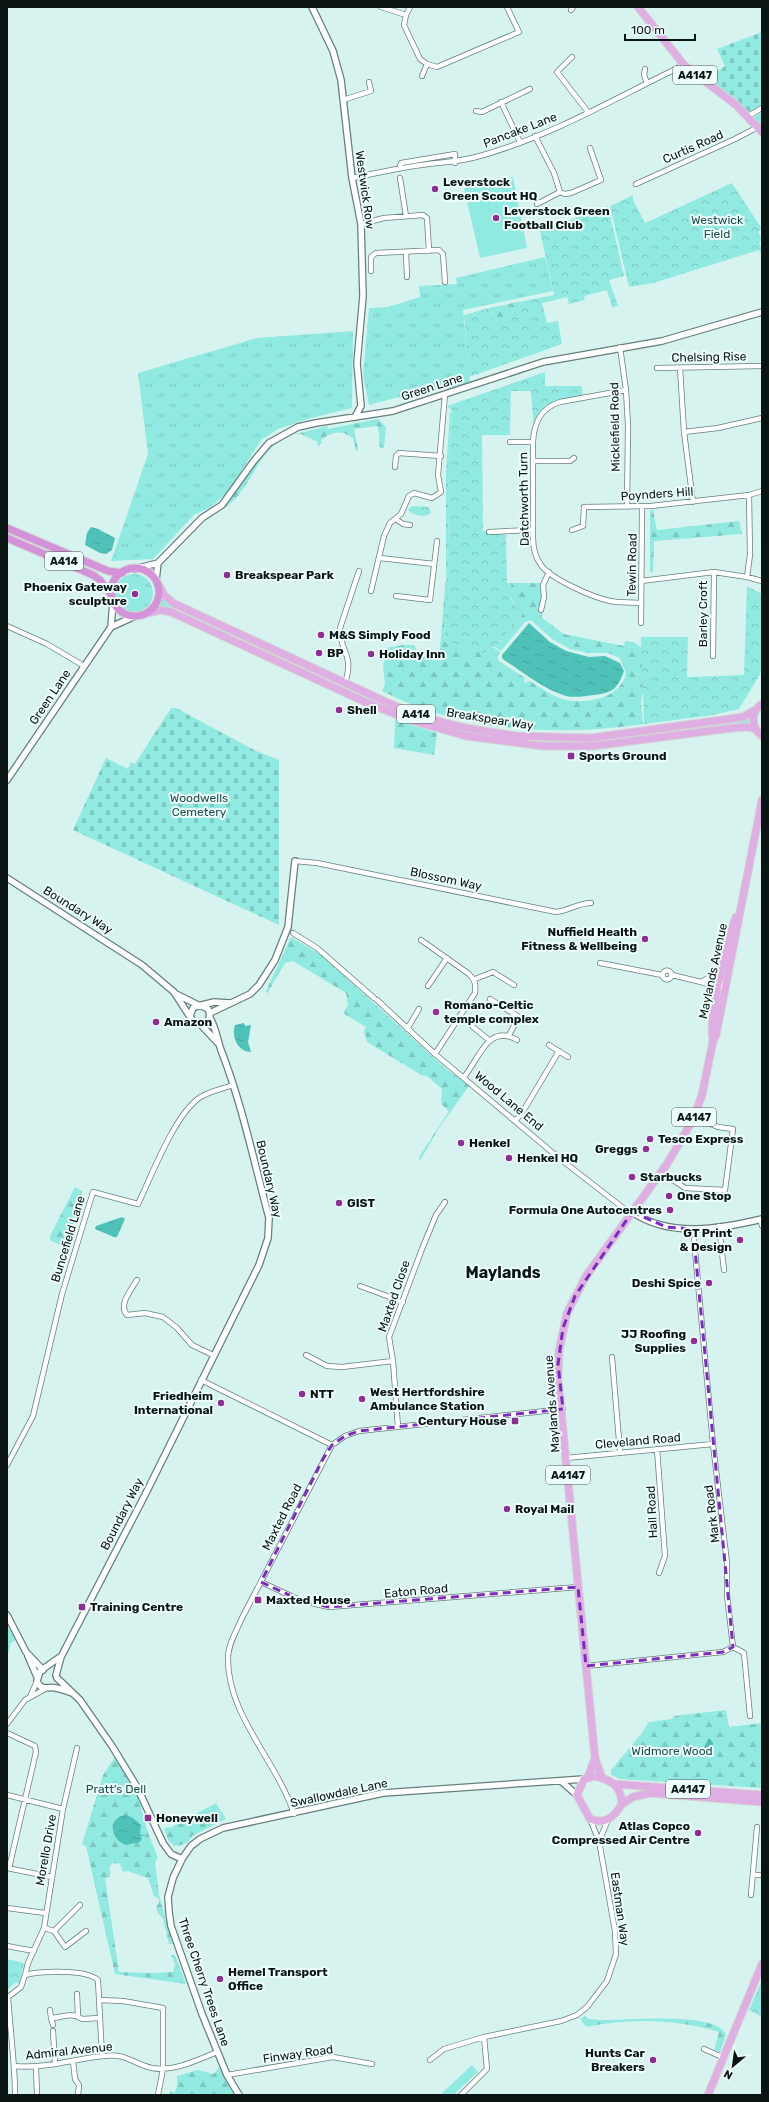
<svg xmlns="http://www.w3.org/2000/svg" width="769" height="2102" font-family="Rubik,sans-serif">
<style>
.grass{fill:url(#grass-tufts)}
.forest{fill:url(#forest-firs)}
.cemetery{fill:url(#cemetery-stones)}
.park{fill:url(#park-crowns)}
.pitch{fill:#91eae2}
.water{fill:url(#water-ripples)}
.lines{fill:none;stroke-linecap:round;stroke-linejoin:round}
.minor-casing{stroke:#667f7c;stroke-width:6}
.tertiary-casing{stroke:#667f7c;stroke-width:8}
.primary-casing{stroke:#d3d5d5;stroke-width:9}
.trunk-casing{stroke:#d3d5d5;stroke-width:9}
.minor{stroke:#fff;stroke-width:4.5}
.tertiary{stroke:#fff;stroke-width:5.5}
.primary{stroke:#dfaee2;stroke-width:7}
.trunk{stroke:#d493d8;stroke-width:7}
.marked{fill:none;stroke:#7b2cbf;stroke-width:3;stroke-dasharray:8 5;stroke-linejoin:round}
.poi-dot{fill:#8f2d95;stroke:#edfefc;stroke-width:1.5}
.labels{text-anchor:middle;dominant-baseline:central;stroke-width:4;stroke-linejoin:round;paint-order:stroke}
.shield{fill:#edfefc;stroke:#4e5a59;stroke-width:1}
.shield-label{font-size:11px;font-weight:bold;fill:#0a1413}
.street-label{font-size:12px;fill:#0a1413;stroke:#edfefc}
.poi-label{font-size:12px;font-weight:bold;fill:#0a1413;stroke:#edfefc;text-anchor:start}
.park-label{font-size:12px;fill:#1d4f4b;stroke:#edfefc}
.district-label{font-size:16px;font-weight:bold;fill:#0a1413;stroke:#edfefc}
</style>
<defs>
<pattern id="grass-tufts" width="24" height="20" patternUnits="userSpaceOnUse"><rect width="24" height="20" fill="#91eae2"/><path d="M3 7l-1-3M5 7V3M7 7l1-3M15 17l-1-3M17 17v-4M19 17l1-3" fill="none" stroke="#7cc8c1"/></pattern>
<pattern id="forest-firs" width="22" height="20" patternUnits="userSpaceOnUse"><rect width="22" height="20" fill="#91eae2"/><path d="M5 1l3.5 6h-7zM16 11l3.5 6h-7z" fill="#7cc8c1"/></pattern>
<pattern id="cemetery-stones" width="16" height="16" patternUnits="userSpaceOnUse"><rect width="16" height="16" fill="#91eae2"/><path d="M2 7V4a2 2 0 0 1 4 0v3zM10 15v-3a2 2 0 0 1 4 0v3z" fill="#7cc8c1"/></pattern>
<pattern id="park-crowns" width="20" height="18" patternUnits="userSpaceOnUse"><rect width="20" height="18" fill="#91eae2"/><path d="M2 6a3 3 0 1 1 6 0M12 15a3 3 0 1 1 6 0" fill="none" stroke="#7cc8c1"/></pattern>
<pattern id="water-ripples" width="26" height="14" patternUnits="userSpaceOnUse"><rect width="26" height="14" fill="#4ec1b8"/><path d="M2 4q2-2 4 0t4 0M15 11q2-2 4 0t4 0" fill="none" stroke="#43a59d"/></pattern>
</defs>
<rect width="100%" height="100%" fill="#d7f3f0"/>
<path class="grass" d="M545,257L553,291L463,310L470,383L416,396L395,398L369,405L363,375L369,308L388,307L420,297L419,286L457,284L456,278Z
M353,331L352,408L311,418L278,429L261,440L228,492L211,507L194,515L153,559L111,561L148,454L138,373L257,338Z
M115 593a19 19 0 1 1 38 0a19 19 0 1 1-38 0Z
M161,598L176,608L175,611L166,607L157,606Z
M178,609L330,679L328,682L177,612Z
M345,686L446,725L567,741L749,718V725L737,723C646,736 564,753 472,735C427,726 385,707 343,689Z"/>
<path class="forest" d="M523,301L497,331L489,308Z
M450,411L452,415L449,457V516L444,640L485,654L491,646L500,652L497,657L499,661L525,678L524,683L530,681C541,688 553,697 566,700C588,704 621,698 626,673L620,658L608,653H588L570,649L552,639L531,620L525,622L501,651L495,647L528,608H517C511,601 509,593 511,583H543L542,618L564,634L624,646L625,641L634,642L642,648L643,692L641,702L643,724C557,737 460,732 382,691L385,684L383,668L386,648L403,645H414L418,652L439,661L446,575V472Z
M378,419L386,427L384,448H380L378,426L354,429L358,449L356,451L353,438C341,430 332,431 321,440L322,443L319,446L317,445L318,442L301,434C265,435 254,481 232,502C229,505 225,507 221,509L236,492L257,458L269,446L280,438L328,426L327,429Z
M650,510H653L657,530L739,521L742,534L654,541L653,573L650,571Z
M395,720L437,733L434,755L394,748Z
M291,937L321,955L444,1067L469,1086L439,1128L420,1161L419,1157L449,1111L441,1104L442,1089L427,1076L421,1075L367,1042L364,1031L366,1027L343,1013L348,1005L346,993L293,961L285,963L267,994L266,991Z
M75,1187L82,1191L67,1246L65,1248L50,1240V1236Z
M9,1628L17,1639L11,1643L7,1658V1630Z
M726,1710L729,1727L762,1723V1788L619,1779L611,1774V1770L641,1734L649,1722L672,1719L674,1716Z
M115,1757L139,1799L148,1833L158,1858L155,1862L159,1895L173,1944H169L163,1919L158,1913L156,1907L159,1903V1899L154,1896L148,1878L127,1871L123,1872L120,1864L113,1863L110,1866V1877L105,1878L119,1972L152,1973L173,1972L175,1964L171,1955H175L186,1984L115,1974L86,1846L82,1844L103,1775Z
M216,1803L226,1819L192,1836C189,1843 181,1846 174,1846L168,1840L164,1829L168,1827L170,1828Z
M585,2016L589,2019L599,2020C622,2021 718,2010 726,2035L720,2052L714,2050L719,2032C676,2019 630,2018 587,2027L582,2022L581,2018Z
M472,2065L478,2072L453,2095H440Z
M220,2067L234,2095H170V2091L175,2092L177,2086V2076L198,2070L213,2074Z"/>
<path class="cemetery" d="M762,32V107L749,114L707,79L725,66L717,49Z
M171,708H176L254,750L279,760V925L73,830L106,758L128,769L131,762L135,764Z"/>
<path class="park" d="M762,112V128L754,117Z
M732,183L762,229L758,232L762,239L759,243L762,248V253H760L759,250L653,283L629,287L610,206L633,195V200L645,223Z
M608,206L624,276L609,280L618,306L612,307L607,290L584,296L585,300L569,304L567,297L542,303L547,323L558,321L562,344L469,377L464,315L489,308L497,330L523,301L554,295L540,231Z
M545,372V386H582L583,398L560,402L544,411L534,431L531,391H511L510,435H482L483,531H504L506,537L507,583H511V600L517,608L522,604L528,608L495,647L491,646L485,654L444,640L449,516V457L452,415V411L447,406Z
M412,506L429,507L431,513C423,518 415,516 408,510Z
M747,586L762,594V671L739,709L713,715L644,724L641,637H688L687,677L744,675Z
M7,1959L24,1963L19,1984L16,1982L7,1990Z
M762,1980V2017L749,2010Z"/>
<path class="pitch" d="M513,177L527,248L480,258L464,188Z
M726.5 222a4.5 4.5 0 1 1 9 0a4.5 4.5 0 1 1-9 0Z"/>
<path class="water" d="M91,527L98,529L115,538L112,550L106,554L100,553L85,545L87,533Z
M529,623L550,642L566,651L589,657L605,656L620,663L624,671C618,688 613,693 594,695C585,696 575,698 566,696C544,690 523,672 504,660L502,658V655Z
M244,1023L245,1026L251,1025L248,1042L251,1052C238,1052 231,1037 235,1025Z
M122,1217L125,1219L117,1237H114L95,1229L96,1226Z
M709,1738L713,1743V1748L706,1752L704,1747Z
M126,1815L133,1818L141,1825L140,1834L145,1836H140L142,1838L140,1842L126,1845C110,1840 107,1817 126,1815Z"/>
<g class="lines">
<defs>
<path id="minor" d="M381,7L406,15
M410,7L406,15L404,25L420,59L427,64L437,67L519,32L507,7
M571,10L573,7
M572,57L557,72L588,112
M645,69L644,75L647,83
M422,76L427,64
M343,100L371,91L369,82
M501,102L520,142
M476,111L482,112L530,89
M748,116L762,108
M535,136L554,173L560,192
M399,169L401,163L455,154V163
M352,178C377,173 403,167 429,164C447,162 463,161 480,156C552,136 617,97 684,65
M400,178L406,216
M636,184L735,139L758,127
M537,204L560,192L565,194L571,193L601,180L590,148
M361,224L384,218L423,215L427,218L429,251
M406,252L407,277
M371,271V257L376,253L439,250L443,254L445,282
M620,347L626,390L628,426L627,507
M657,368L762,366
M680,368L684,432L693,502
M626,390L560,402C541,408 534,422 533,442V538C533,548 535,557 541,565C551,579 592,597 610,601C620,603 631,602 641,603
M684,432L718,428L762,418
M510,442H533
M534,461H570L574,458
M395,467L396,456L399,453L441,456
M397,520L403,524L410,525
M572,530L583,526L584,507L651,506L749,495L762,491
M489,532L532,530
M380,558L434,564
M747,577L750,555L749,495
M641,581L714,572L747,577L762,581
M371,591L384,536L390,523L401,514L409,496L414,493L432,498L441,492L438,475L445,394
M396,596L430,600L437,541
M541,610L544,597L543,585L549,572
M641,623L642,507
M7,626L47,644L84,666
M713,656L714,572
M345,683C355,654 339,651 340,628L359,571
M295,861L317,863L556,912C568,911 578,903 591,903
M293,933L317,948L374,998
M421,940L469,974C475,980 476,984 475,993L435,1054
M600,963L662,975
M662.5 975a4.5 4.5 0 1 1 9 0a4.5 4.5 0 1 1-9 0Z
M672,975L701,982L719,988H725
M475,979L493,972L514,985
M701,982L720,971
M704,982L720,983L725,987
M428,986L447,958
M490,999L519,1017L509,1035
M377,1000L435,1054L559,1158L631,1214
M473,1027L489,1040
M407,1029L419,1009
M549,1045L568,1057
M464,1077C479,1059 488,1023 517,1040
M515,1121L522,1113L559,1051
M661,1172L685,1188L725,1190L733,1129L718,1127L694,1117
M760,1219L762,1226
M719,1226L724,1270
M137,1280C131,1290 118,1305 127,1315L145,1313L163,1317L177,1328L192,1345L213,1355
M360,1286L403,1302
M306,1355L327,1366L342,1367L393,1361
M612,1357L620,1452
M201,1380L332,1445
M398,1427L393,1361L389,1337L422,1249L436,1215L445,1202
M657,1449L665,1556L659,1573
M566,1458L713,1444
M7,1465L33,1416L62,1294L93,1192L138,1204C152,1175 174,1116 199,1098C209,1091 222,1089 233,1085
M261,1582L302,1601L329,1607L578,1587
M733,1647L744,1653L750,1716
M586,1666L723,1652L733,1647L727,1595V1563L713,1444L693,1229
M30,1697L37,1681
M7,1724L25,1700L45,1689
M7,1733L35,1746L36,1752L9,1868
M7,1795L63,1809
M294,1814C277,1761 227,1715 228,1658C228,1644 237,1630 242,1618L332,1445L345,1436L359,1431L563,1409
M599,1841L608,1820
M7,1868L52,1877
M753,1875H762
M751,1895L757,1827
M7,1908L45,1913
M44,1928L54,1931L80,1905
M54,1931L65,1947L86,1931
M7,1946L34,1951
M25,1975L28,1963L44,1928L63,1809L77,1748
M77,1994L78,2015
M8,1997L21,1987L25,1975C41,1971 86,1969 98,1980L102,2056
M8,1997C10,2030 15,2062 15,2095
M99,2000L123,2001L163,2008V2069L158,2095
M50,2010L51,2018
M53,2025L51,2018C62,2018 72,2011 82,2019L100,2018
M53,2031L55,2064
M704,2049L722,2057
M430,2060L444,2049L484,2037L561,2021L577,2015L587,2007L607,1981L616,1954L615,1931L599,1841L590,1819
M73,2061L75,2079L79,2085L78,2095
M15,2066C45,2069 73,2059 103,2056C127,2053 133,2064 152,2068C173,2072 198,2060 217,2052
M36,2067L37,2094
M227,2075L333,2057L372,2064
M461,2095L487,2069L484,2037"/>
<path id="tertiary" d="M312,7L333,51L341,80L352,178L361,224L363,296L357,363L361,406L355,417
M135,569L158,563L202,518L222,505L253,462L269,443L298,427L316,423L393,411L543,362L662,341L762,312
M156,580L158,563
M111,627L135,616
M7,780L111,627L113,601
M7,878L142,965L174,992L194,1023L204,1024C210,1021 211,1016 208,1009L200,1005L193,1008L190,1016
M176,994L198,1005
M202,1005L214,1002L229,1003
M210,1013L250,994L259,985L275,960L288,927L295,861
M201,1025L218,1043
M632,1212C670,1238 720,1229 762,1219
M7,1615L26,1652L43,1670
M28,1656L37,1677
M60,1657L40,1671L37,1681C41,1692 48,1686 56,1688C62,1689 67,1691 72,1693
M56,1675L61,1657L146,1493L259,1265L268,1238L269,1218C254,1162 242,1104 221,1050C217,1039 216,1028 210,1018
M57,1678L80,1700L112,1746L137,1787L163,1843L171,1854L182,1859
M562,1782L577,1795
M239,2095L227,2075L202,2014L171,1926L169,1912L168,1897L173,1878L182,1859L191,1846L200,1839L223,1828L383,1793L584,1779"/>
<path id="primary" d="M638,7L684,65L736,105L762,132
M158,584L164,595L173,603L395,706L441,722L466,728L516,736L591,738L743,717L755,710
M148,613L161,610L171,612L363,701L410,720L466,736L542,746H593L732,728L748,727L756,729
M762,704C750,712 751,728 762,736
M713,1040C708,1017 727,940 736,917
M595,1776C612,1780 621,1786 622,1804C614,1817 606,1825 590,1819L577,1795L584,1779Z
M588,1777L595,1758
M602,1778L595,1758L558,1379L559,1351L567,1313L586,1276L667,1164L683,1137L694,1117L702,1095L713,1041L716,1035L762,800
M614,1784L762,1795
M622,1804L633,1797L650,1793L762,1802
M708,2095L762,1964"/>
<path id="trunk" d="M7,528L108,571L122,573
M7,538L93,575L100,580L112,596
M111 592a24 24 0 1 1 48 0a24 24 0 1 1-48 0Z"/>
</defs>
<use href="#minor" class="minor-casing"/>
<use href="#tertiary" class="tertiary-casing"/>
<use href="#primary" class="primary-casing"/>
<use href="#trunk" class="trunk-casing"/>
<use href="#minor" class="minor"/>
<use href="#tertiary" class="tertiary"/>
<use href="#primary" class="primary"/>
<use href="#trunk" class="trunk"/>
</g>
<path class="marked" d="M632,1212L666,1227L693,1229L733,1647L723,1652L586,1666L578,1587L329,1607L302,1601L261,1582L323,1459L332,1445L345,1436L359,1431L563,1409L558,1364L563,1328L575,1296Z"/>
<g class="poi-dot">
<circle cx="435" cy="189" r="4"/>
<circle cx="496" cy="218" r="4"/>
<circle cx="227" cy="575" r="4"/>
<circle cx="135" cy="594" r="4"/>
<circle cx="321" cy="635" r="4"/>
<circle cx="319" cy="653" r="4"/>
<circle cx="371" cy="654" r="4"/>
<circle cx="339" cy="710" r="4"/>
<rect x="567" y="752" width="8" height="8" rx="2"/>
<circle cx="645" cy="939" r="4"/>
<circle cx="436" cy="1012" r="4"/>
<circle cx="156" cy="1022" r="4"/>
<circle cx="650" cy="1139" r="4"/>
<circle cx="461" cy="1143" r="4"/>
<circle cx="646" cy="1149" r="4"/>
<circle cx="509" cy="1158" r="4"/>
<circle cx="632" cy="1177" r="4"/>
<circle cx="669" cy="1196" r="4"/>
<circle cx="339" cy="1203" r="4"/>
<circle cx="670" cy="1210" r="4"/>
<circle cx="740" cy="1240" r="4"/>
<circle cx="709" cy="1283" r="4"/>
<circle cx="694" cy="1341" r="4"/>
<circle cx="302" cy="1394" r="4"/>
<circle cx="362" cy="1399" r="4"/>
<circle cx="221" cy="1403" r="4"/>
<rect x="511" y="1417" width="8" height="8" rx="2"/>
<circle cx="507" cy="1509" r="4"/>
<rect x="254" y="1596" width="8" height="8" rx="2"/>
<rect x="78" y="1603" width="8" height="8" rx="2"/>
<rect x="144" y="1814" width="8" height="8" rx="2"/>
<circle cx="698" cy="1833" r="4"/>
<circle cx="220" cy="1979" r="4"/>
<circle cx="653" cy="2060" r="4"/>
</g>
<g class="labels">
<g class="shield">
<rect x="673" y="66" width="44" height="18" rx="3"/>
<rect x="45" y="552" width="38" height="18" rx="3"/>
<rect x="397" y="705" width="38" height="18" rx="3"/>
<rect x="672" y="1108" width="44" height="18" rx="3"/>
<rect x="546" y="1466" width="44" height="18" rx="3"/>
<rect x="666" y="1780" width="44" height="18" rx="3"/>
</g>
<g class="shield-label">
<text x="695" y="75">A4147</text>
<text x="64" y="561">A414</text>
<text x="416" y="714">A414</text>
<text x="694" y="1117">A4147</text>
<text x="568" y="1475">A4147</text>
<text x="688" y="1789">A4147</text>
</g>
<g class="street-label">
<text transform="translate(520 130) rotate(-21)">Pancake Lane</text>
<text transform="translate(693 147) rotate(-24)">Curtis Road</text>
<text transform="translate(365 190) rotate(82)">Westwick Row</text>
<text transform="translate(709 357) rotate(-1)">Chelsing Rise</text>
<text transform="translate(432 387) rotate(-18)">Green Lane</text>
<text transform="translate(615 427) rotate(-91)">Micklefield Road</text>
<text transform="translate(657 494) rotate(-4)">Poynders Hill</text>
<text transform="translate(524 499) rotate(-91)">Datchworth Turn</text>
<text transform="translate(632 565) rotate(-89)">Tewin Road</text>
<text transform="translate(703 614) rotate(-90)">Barley Croft</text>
<text transform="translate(50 697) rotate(-56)">Green Lane</text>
<text transform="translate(490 719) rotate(9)">Breakspear Way</text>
<text transform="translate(446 879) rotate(12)">Blossom Way</text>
<text transform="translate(78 910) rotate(32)">Boundary Way</text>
<text transform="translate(713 971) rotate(-78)">Maylands Avenue</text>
<text transform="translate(509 1101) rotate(40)">Wood Lane End</text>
<text transform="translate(269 1179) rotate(77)">Boundary Way</text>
<text transform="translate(68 1239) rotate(-73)">Buncefield Lane</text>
<text transform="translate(394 1296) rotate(-71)">Maxted Close</text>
<text transform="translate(552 1404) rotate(-94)">Maylands Avenue</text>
<text transform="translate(638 1441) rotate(-5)">Cleveland Road</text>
<text transform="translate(652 1512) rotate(-93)">Hall Road</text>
<text transform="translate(122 1514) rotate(-63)">Boundary Way</text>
<text transform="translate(712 1514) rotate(-97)">Mark Road</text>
<text transform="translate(282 1517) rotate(-63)">Maxted Road</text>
<text transform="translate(416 1591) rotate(-5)">Eaton Road</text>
<text transform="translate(339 1793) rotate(-12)">Swallowdale Lane</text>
<text transform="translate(46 1850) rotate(-80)">Morello Drive</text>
<text transform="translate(620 1909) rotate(82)">Eastman Way</text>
<text transform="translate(204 1982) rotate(71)">Three Cherry Trees Lane</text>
<text transform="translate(69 2051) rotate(-6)">Admiral Avenue</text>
<text transform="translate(298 2054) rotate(-8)">Finway Road</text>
</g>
<g class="poi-label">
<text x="443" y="182">Leverstock<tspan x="443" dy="14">Green Scout HQ</tspan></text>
<text x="504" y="211">Leverstock Green<tspan x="504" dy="14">Football Club</tspan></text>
<text x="235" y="575">Breakspear Park</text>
<text x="127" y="587" text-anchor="end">Phoenix Gateway<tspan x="127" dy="14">sculpture</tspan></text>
<text x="329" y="635">M&amp;S Simply Food</text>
<text x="327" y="653">BP</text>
<text x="379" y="654">Holiday Inn</text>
<text x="347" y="710">Shell</text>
<text x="579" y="756">Sports Ground</text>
<text x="637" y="932" text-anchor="end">Nuffield Health<tspan x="637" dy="14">Fitness &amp; Wellbeing</tspan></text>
<text x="444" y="1005">Romano-Celtic<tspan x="444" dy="14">temple complex</tspan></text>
<text x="164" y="1022">Amazon</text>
<text x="658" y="1139">Tesco Express</text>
<text x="469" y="1143">Henkel</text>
<text x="638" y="1149" text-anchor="end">Greggs</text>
<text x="517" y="1158">Henkel HQ</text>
<text x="640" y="1177">Starbucks</text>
<text x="677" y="1196">One Stop</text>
<text x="347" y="1203">GIST</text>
<text x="662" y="1210" text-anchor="end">Formula One Autocentres</text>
<text x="732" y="1233" text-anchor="end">GT Print<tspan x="732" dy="14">&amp; Design</tspan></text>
<text x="701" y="1283" text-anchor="end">Deshi Spice</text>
<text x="686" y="1334" text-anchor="end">JJ Roofing<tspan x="686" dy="14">Supplies</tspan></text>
<text x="370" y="1392">West Hertfordshire<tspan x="370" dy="14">Ambulance Station</tspan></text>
<text x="310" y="1394">NTT</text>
<text x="213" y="1396" text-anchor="end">Friedheim<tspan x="213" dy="14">International</tspan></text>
<text x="507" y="1421" text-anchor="end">Century House</text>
<text x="515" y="1509">Royal Mail</text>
<text x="266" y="1600">Maxted House</text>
<text x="90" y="1607">Training Centre</text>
<text x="156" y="1818">Honeywell</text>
<text x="690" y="1826" text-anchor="end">Atlas Copco<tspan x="690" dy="14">Compressed Air Centre</tspan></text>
<text x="228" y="1972">Hemel Transport<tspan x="228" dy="14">Office</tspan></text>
<text x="645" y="2053" text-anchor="end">Hunts Car<tspan x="645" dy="14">Breakers</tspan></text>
</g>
<g class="park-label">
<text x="717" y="220">Westwick<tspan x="717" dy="14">Field</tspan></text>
<text x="199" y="798">Woodwells<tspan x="199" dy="14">Cemetery</tspan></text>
<text x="672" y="1751">Widmore Wood</text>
<text x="116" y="1789">Pratt's Dell</text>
</g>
<g class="district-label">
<text x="503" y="1272">Maylands</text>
</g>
</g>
<rect width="769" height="2102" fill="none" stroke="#0a1413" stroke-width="16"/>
<g transform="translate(733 2066) rotate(209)" stroke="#edfefc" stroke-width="3" paint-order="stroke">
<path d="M0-3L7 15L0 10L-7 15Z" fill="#0a1413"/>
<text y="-6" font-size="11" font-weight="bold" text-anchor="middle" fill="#0a1413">N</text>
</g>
<path d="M625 34v6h70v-6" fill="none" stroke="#0a1413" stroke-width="2"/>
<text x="631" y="34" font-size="12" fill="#0a1413" stroke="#edfefc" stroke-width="3" paint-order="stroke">100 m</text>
</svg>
